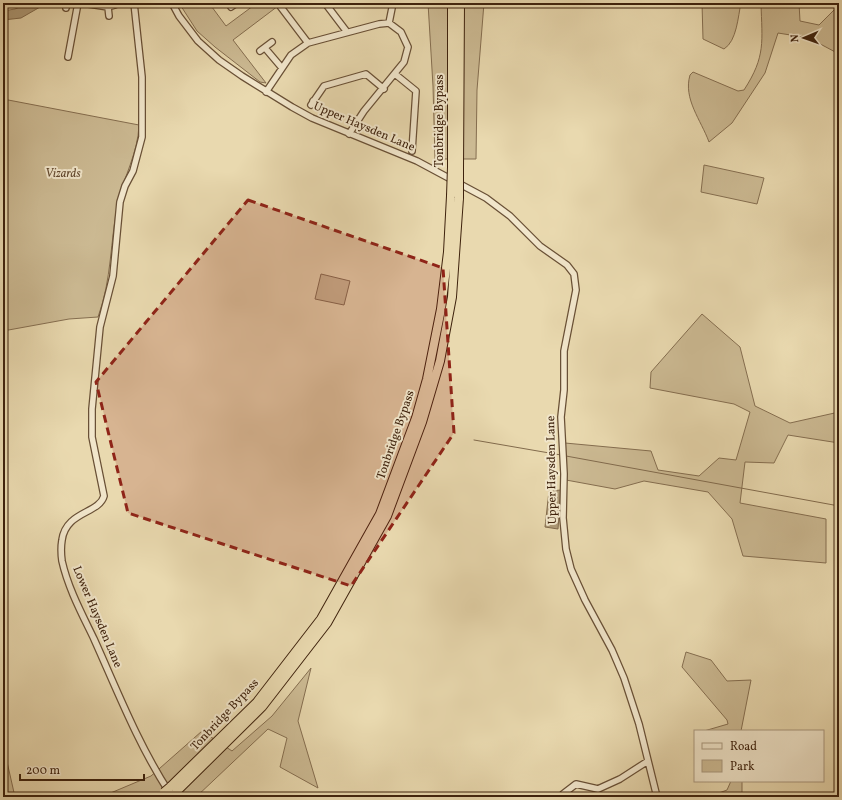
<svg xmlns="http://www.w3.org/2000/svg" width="842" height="800" font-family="Vollkorn,serif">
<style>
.green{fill:#ccba93;stroke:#856e50}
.water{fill:#af9b78;stroke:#826b4d}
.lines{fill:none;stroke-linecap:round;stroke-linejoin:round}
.shore{stroke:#765e42;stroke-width:1}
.stream{stroke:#826b4d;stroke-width:1}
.minor-casing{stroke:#695036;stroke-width:8}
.highway-casing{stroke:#3e220d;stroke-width:10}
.minor{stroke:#f1e6cb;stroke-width:5.5}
.highway{stroke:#e9d9af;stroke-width:8}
.highway-bridge-casing{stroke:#3e220d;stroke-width:10;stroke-linecap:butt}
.highway-bridge{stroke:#e9d9af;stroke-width:8}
.marked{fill:#8f2418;fill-opacity:0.2;stroke:#8f2418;stroke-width:3;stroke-dasharray:8 5;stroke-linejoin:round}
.labels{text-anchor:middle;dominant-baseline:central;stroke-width:4;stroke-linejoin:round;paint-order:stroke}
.street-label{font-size:12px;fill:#3e220d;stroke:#f1e6cb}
.park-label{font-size:12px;font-style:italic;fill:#62482e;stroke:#f1e6cb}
</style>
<rect width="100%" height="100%" fill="#e9d9af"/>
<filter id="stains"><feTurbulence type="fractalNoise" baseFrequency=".005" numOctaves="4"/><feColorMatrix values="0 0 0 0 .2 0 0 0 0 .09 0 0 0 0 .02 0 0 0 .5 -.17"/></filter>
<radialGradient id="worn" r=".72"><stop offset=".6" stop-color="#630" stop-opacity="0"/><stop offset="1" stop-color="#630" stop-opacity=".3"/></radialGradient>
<path class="green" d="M179,3H209L226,26L257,3H267L269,5L282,3L233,40L266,83L260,82L215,47L197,31Z
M428,3H484L477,90L476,159H435L433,86Z
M702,3H741C738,16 737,41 724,49L703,39Z
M761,3H799L800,21L819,25L839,5V54L809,38L778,33L765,73L732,123L709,142C701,120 683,99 690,75L693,72L738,91L744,90C766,56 762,42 761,3Z
M3,99L139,125C138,153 124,176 118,202C110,241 112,279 98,317L69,319L3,331Z
M704,165L764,178L757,204L701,192Z
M321,274L350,281L344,305L315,299Z
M702,314L740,347L755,406L790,423L839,412V443L788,435L774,463L745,462L740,503L826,519V563L743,556L732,519L708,492L644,481L615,489L566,480L565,443L651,451L658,470L699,476L719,458L736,460L750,412L734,404L650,388L651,372Z
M686,652L711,660L727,681L751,680L741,731H704L728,724L727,720L682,667Z
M311,668L298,721L318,788L280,767L287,738L268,729L196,797H101L151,776L202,731L232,751L272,716Z
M3,744L15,797H3Z
M731,781H742V797H708L727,790Z"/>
<path class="water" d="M29,3H47L21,18L3,20V11L15,9Z
M561,490L558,529L545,527L549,491Z"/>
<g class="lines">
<path class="shore" d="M555,495L557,497L554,523L552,524L550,522L552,496Z"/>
<path class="stream" d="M137,4L168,7
M474,440L561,455
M566,456L839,506"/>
<defs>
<path id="minor" d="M82,3L108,7L115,5
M134,3L142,77V137L133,171L125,186L120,202L113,276L100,327L92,409V437L104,496C99,514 66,511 62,540C61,546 61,554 62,561C68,588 82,614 94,639C117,690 138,744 169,792
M172,3L179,16L198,41L219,60L242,76L292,107L312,118L417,161L486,198L510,216L540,246L567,265L574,274L576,290L564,351V390L561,417L564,474L563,518L566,549L571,569L585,600L612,650L624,678L639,724L657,797
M325,3L347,32
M280,6L308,43
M108,7L109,16
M231,7L237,3
M66,8L67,3
M389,23L393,3
M265,48L282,68
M260,51L272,42
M68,57L78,3
M395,74L416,91L412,151
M266,92L291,55L308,43L379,24L389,23L401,32L408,47L404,62L364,111L349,134
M313,101L320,106
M311,105L324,86L366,74L384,89
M562,797L563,794L576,784L598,789L620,779L648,761"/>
<path id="highway" d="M452,167V3
M459,168L460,3
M170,787L257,702L321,619L380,514L416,418L427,379L441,309L448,252L451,196
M174,794L262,707L327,623L387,516L422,422L440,361L452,297L459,198"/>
</defs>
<use href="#minor" class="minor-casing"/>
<use href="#highway" class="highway-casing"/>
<use href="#minor" class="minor"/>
<use href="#highway" class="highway"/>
<defs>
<path id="highway-bridge" d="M451,196L452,167
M459,198V168
M164,792L170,787
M170,797L174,794"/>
</defs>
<use href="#highway-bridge" class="highway-bridge-casing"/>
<use href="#highway-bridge" class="highway-bridge"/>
</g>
<path class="marked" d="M248,200L443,268L454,433L351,586L128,513L96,382Z"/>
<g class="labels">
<g class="street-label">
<text transform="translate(440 121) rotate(-90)">Tonbridge Bypass</text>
<text transform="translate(364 127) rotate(23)">Upper Haysden Lane</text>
<text transform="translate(396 435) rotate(-71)">Tonbridge Bypass</text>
<text transform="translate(552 470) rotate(-91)">Upper Haysden Lane</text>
<text transform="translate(97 617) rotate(67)">Lower Haysden Lane</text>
<text transform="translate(225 715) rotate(-47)">Tonbridge Bypass</text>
</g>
<g class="park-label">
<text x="63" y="174">Vizards</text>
</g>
</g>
<rect width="842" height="800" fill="none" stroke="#e9d9af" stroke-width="16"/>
<rect x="4" y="4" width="834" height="792" fill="none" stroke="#3e220d" stroke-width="2"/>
<rect x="8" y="8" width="826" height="784" fill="none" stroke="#3e220d"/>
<rect x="694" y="730" width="130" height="52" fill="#f1e6cb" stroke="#a9987f"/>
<rect x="702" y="743" width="20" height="6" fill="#f1e6cb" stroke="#a9987f"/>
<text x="730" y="750" font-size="12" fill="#3e220d">Road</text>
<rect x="702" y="760" width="20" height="12" fill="#ccba93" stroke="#a9987f"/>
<text x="730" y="770" font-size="12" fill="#3e220d">Park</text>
<g transform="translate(804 38) rotate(268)" stroke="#f1e6cb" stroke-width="3" paint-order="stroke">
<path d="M0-3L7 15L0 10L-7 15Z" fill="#3e220d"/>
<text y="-6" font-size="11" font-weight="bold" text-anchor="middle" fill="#3e220d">N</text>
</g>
<path d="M20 774v6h124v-6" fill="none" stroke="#3e220d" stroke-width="2"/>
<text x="26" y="774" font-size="12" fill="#3e220d" stroke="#f1e6cb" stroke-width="3" paint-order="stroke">200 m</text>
<rect width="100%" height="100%" filter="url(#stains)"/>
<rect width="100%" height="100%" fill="url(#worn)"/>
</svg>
